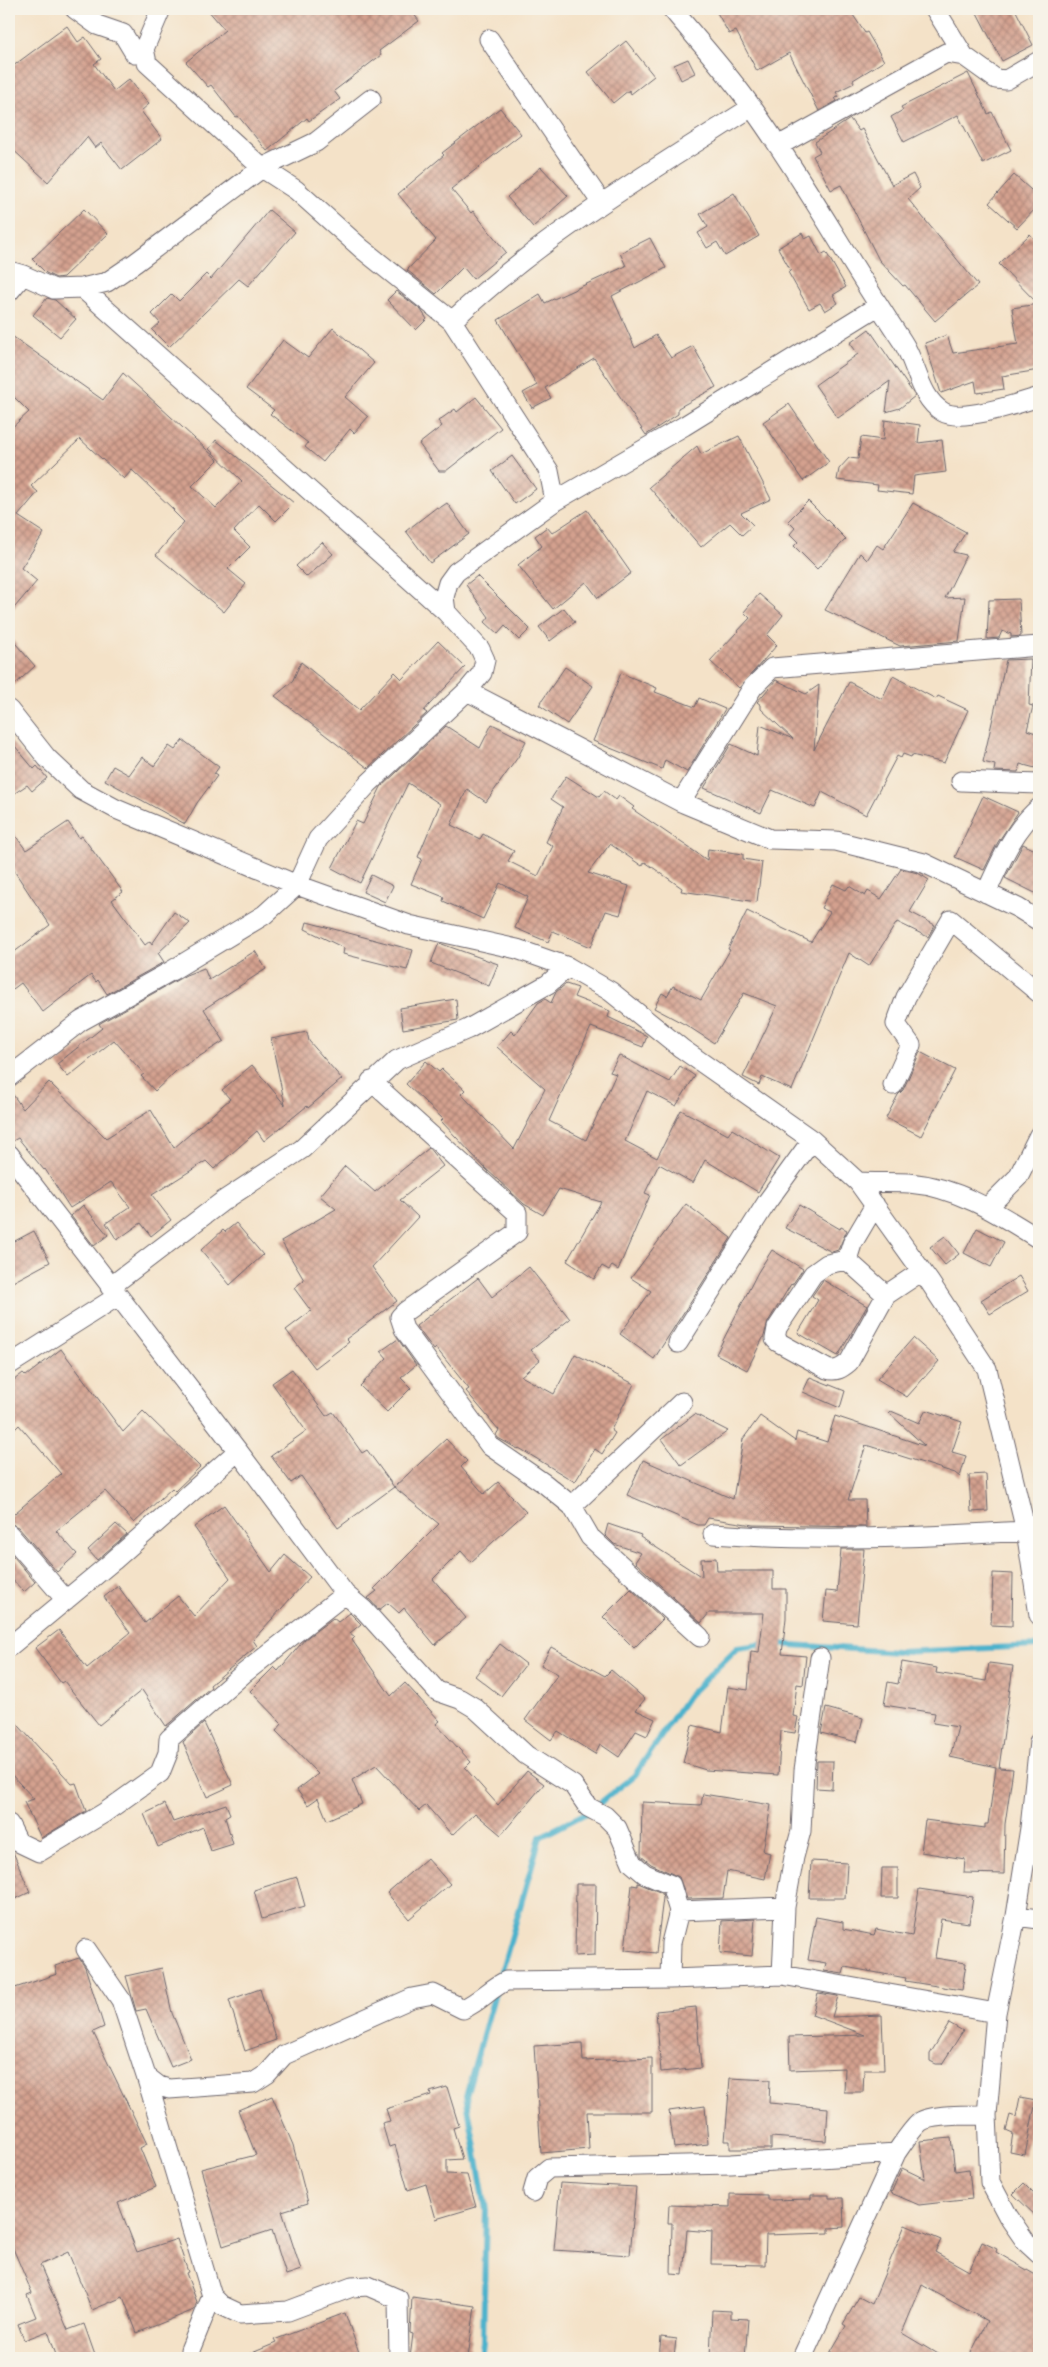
<svg xmlns="http://www.w3.org/2000/svg" width="1048" height="2367" font-family="Alegreya,serif">
<style>
.lines{fill:none;stroke-linecap:round;stroke-linejoin:round}
.stream{stroke:#4db2cc;stroke-width:6}
.building{fill:url(#building-cross-hatch)}
.minor-casing{stroke:#6c656c;stroke-width:21}
.minor{stroke:#fff;stroke-width:19}
</style>
<defs>
<pattern id="building-cross-hatch" width="8" height="8" patternUnits="userSpaceOnUse" patternTransform="scale(1.25)"><rect width="8" height="8" fill="#d4a18f"/><path d="M0 0l8 8M0 8l8-8" fill="none" stroke="#ac8376"/></pattern>
</defs>
<rect width="100%" height="100%" fill="#f7f3e8"/>
<filter id="ink" filterUnits="userSpaceOnUse"><feTurbulence type="fractalNoise" baseFrequency=".02" numOctaves="2"/><feDisplacementMap in="SourceGraphic" scale="10" xChannelSelector="R" yChannelSelector="G"/><feConvolveMatrix kernelMatrix="1 2 1 2 8 2 1 2 1" color-interpolation-filters="sRGB"/></filter>
<filter id="wash" filterUnits="userSpaceOnUse"><feTurbulence type="fractalNoise" baseFrequency=".0096" numOctaves="4" result="noise"/><feDisplacementMap in="SourceGraphic" scale="20" xChannelSelector="R" yChannelSelector="G"/><feGaussianBlur stdDeviation="1.12" result="paint"/><feColorMatrix in="noise" values="0 0 0 0 0 0 0 0 0 0 0 0 0 0 0 0 0 1.4 0 .05"/><feComposite in="paint" operator="in"/></filter>
<g filter="url(#wash)">
<rect width="100%" height="100%" fill="#f4e2c8"/>
<g class="lines">
<path class="stream" d="M776,1644L898,1652L1039,1646
M499,1981L540,1837L590,1811L635,1775L688,1696L737,1648L766,1644
M481,2358L483,2342L486,2210L466,2096L495,1993"/>
</g>
<g id="blocks">
<path class="building" d="M207,9H410L419,21L379,51L381,55L334,91L340,99L309,121L307,118L267,151L238,116L236,117L211,85L208,87L186,62L225,30Z
M715,9H849L865,33L867,32L884,61L853,80L854,83L836,92L839,97L835,98L837,101L819,111L789,53L757,71L736,31L729,34Z
M975,9H1015L1033,45L1002,61Z
M67,26L78,42L85,37L101,59L94,64L114,91L129,79L149,104L141,111L162,139L122,170L101,143L95,148L87,137L48,182L9,146V69Z
M626,41L654,76L631,94L629,90L613,103L588,72Z
M688,59L695,73L681,80L674,65Z
M968,73L988,114L992,112L1011,150L983,164L958,115L904,142L891,117L903,110L901,107Z
M500,108L521,134L451,189L471,213L473,211L506,252L473,279L463,267L436,294L407,270L436,240L398,194L444,155L442,153Z
M850,119L859,131L862,129L892,185L913,174L920,188L908,199L978,285L935,321L905,285L903,286L879,260L841,185L831,190L813,156L820,152L815,142Z
M541,167L568,196L533,227L507,197Z
M1014,175L1039,197V205L1017,228L989,203Z
M734,193L759,236L725,256L717,242L707,248L698,233L708,227L700,214Z
M84,209L108,234L63,277L56,278L46,273L32,259Z
M269,210L295,232L248,286L239,279L169,347L152,330L160,323L152,314L172,294L179,301L206,274L211,279Z
M802,233L805,239L811,236L821,255L826,252L846,287L833,295L838,303L825,311L820,303L809,309L788,272L791,271L778,248Z
M1030,234L1039,244V370L1002,376L1004,389L977,393L975,381L941,393L925,343L947,335L953,353L1018,344L1012,308L1038,304L999,264Z
M650,238L666,268L612,296L635,348L656,335L671,358L693,346L716,387L678,408V414L646,435L594,358L545,388L551,398L532,408L523,393L537,385L498,320L540,294L545,303L626,266L620,253Z
M396,291L421,310L427,319L416,330L387,300Z
M47,298L55,300L76,319L60,337L33,315Z
M333,328L374,363L345,397L368,417L354,433L350,429L323,462L305,447L308,443L270,414L274,410L246,389L283,340L308,358Z
M869,329L915,396L900,408L886,412L890,381L838,418L815,385L858,354L850,343Z
M9,334L103,400L123,373L218,460L192,486L216,508L242,481L209,449L216,440L294,503L276,521L259,504L234,531L250,547L228,569L246,584L224,612L156,555L184,522L173,511L174,510L132,470L124,479L80,439L31,486L38,492L18,516L44,533L21,568L37,581L9,614V430L29,412L9,392Z
M476,397L501,428L446,471H439L419,444L442,426L438,421L455,409L457,412Z
M789,404L829,462L803,481L763,422Z
M885,420L920,425L918,443L942,440L946,472L914,476L912,494L877,490L878,485L837,480L839,469L849,458L858,459L861,437L883,440Z
M739,436L771,499L741,513L753,525L742,535L730,523L701,547L649,487L697,446L701,454Z
M512,456L536,489L515,504L492,471Z
M808,501L846,539L817,569L794,546L798,542L790,534L795,528L788,521Z
M447,503L469,534L430,563L406,531L437,507L438,509Z
M913,503L966,532L953,552L966,555L945,598L965,597L959,641L900,646L825,610L860,553L867,560L877,545L883,549Z
M587,510L631,573L598,598L586,582L553,609L518,565L542,546L535,536L547,527L552,533Z
M322,542L333,554L307,577L296,566Z
M477,576L530,629L519,640L505,626L498,634L485,622L489,617L466,585Z
M759,594L783,615L767,635L777,645L739,688L710,661L750,618L744,612Z
M1019,599L1021,636L1011,637V634L1002,631L999,638L987,639L989,600Z
M564,608L575,622L550,641L539,627Z
M9,636L35,666L9,690Z
M438,641L465,667L429,705L424,711L427,713L368,768L275,696L292,682L301,662L359,710L395,672L402,679Z
M1031,659L1029,705L1033,706L1027,730L1039,734V769L1020,764L1018,772L994,771L995,765L983,762L1006,660Z
M565,667L593,686L567,724L539,705Z
M621,673L657,688L655,692L695,707L699,698L725,709L687,772L665,760L662,769L593,741Z
M893,676L936,699L938,696L968,710L944,763L912,755L911,757L903,754L901,758L897,756L866,815L822,792L815,808L772,790L761,813L704,788L731,744L757,756L760,725L793,739L761,709V705L757,702L776,680L806,694L819,685L814,750L849,682L882,699Z
M492,724L526,741L518,757L486,802L467,789L451,825L480,839L483,834L514,851L508,861L538,876L553,846L546,842L563,807L551,799L566,776L599,797L604,791L616,800L619,796L634,807L632,809L707,860L708,849L743,854V859L762,862L757,902L681,891L682,888L645,862L642,866L610,844L588,873L629,886L620,915L606,911L591,947L553,931L548,942L515,928L528,897L500,883L483,919L443,901L444,897L411,884L422,859L418,857L440,804L408,783L360,883L332,868L356,821L363,824L381,787L446,726L480,748Z
M9,739L34,769L37,766L47,778L32,791L27,785L9,797Z
M183,740L219,767L214,774L217,776L197,803L185,824L105,780L113,766L129,775L142,757L154,766L169,746L175,750Z
M983,796L1018,812L998,842L984,870L955,857Z
M68,822L79,838L82,836L123,892L112,900L145,945L150,941L152,944L174,912L190,923L158,953L164,962L107,994L98,980L96,982L91,975L43,1012L21,983L9,992V956L50,925L9,863V827L26,850Z
M1023,844L1039,852V895L1005,878Z
M901,869L918,873L929,880L910,912L935,925L928,937L897,922L869,966L849,953L792,1090L762,1077L759,1085L743,1077L777,1006L744,993L714,1043L686,1025L654,1008L662,993L667,996L673,986L701,1000L730,950L728,949L747,911L811,942L830,912L821,908L833,884L846,890L849,886L865,896L868,891L881,899Z
M371,875L393,886L385,902L363,892Z
M307,922L413,950L407,970L343,954L344,948L305,929Z
M439,943L498,964L489,986L431,963Z
M255,951L266,969L204,1009L224,1041L176,1071L155,1091L141,1076L144,1074L114,1040L68,1077L57,1064L102,1028L99,1024L102,1022L186,975L204,968L209,980Z
M566,984L578,988L574,997L610,1011L608,1017L647,1036L643,1047L591,1027L549,1121L586,1140L616,1074L610,1072L619,1055L670,1082L680,1066L695,1076L676,1106L647,1091L625,1141L657,1158L681,1110L728,1135L732,1129L779,1158L758,1192L705,1160L693,1183L659,1164L645,1193L650,1195L618,1270L612,1266L609,1270L602,1266L594,1279L567,1261L601,1202L559,1189L543,1215L524,1204L486,1169L441,1121L443,1119L406,1084L426,1061L439,1072L442,1069L465,1090L461,1094L514,1149L545,1089L497,1047L511,1031L515,1035L538,1003L545,999L551,1003L556,992Z
M456,999L458,1020L403,1029L400,1008Z
M307,1032L309,1041L342,1079L308,1108L307,1106L264,1141L257,1131L214,1169L206,1161L152,1195L171,1220L151,1236L141,1223L117,1240L106,1223L130,1207L111,1182L70,1208L45,1169L44,1170L18,1138L9,1143V1089L23,1109L49,1082L106,1138L151,1110L174,1148L230,1099L222,1090L252,1065L285,1105L271,1039Z
M920,1052L955,1070L921,1136L886,1118L898,1095L903,1090Z
M429,1148L443,1166L400,1200L418,1217L372,1267L397,1301L346,1339L349,1342L315,1368L286,1330L311,1311L294,1288L304,1280L281,1241L336,1209L320,1196L345,1166L375,1192Z
M686,1204L731,1238L654,1359L620,1334L651,1291L631,1278Z
M83,1205L108,1235L94,1246L71,1216Z
M799,1205L840,1229L841,1227L847,1230L838,1250L832,1252L785,1228Z
M236,1223L263,1255L230,1285L201,1250L223,1230L225,1232Z
M977,1228L1004,1242L991,1267L964,1253Z
M34,1231L50,1262L9,1284V1244Z
M945,1236L959,1254L945,1265L930,1247Z
M772,1250L803,1269L792,1285L791,1284L768,1322L764,1336L747,1370L716,1354L758,1272Z
M529,1267L570,1319L531,1350L540,1360L521,1376L554,1394L575,1354L634,1384L611,1430L615,1433L602,1454L595,1449L575,1482L519,1448L518,1449L498,1438L496,1435L499,1430L466,1391L469,1389L436,1348L434,1350L416,1326L478,1278L492,1297Z
M1019,1276L1028,1291L990,1314L981,1300Z
M823,1280L867,1306L838,1356L798,1333L818,1300L812,1296Z
M913,1338L939,1361L907,1397L877,1379Z
M398,1339L416,1365L401,1378L411,1388L387,1412L360,1386L387,1358L381,1351Z
M61,1349L123,1432L143,1411L200,1467L175,1491L172,1488L134,1523L105,1491L56,1531L77,1554L57,1572L18,1527L9,1523V1518L61,1474L19,1425L9,1435V1384L23,1373L26,1376Z
M292,1369L326,1416L333,1412L362,1453L367,1450L394,1487L446,1439L467,1461L461,1467L484,1494L498,1482L526,1512L471,1562L461,1551L433,1579L466,1618L435,1645L404,1608L399,1613L388,1603L379,1610L368,1598L377,1591L374,1589L439,1524L394,1487L338,1528L301,1476L291,1483L271,1456L306,1431L272,1383Z
M810,1377L845,1391L840,1408L803,1392Z
M926,1410L962,1422L952,1452L966,1456L960,1477L955,1473L866,1445L848,1500H865L866,1527L753,1525L708,1518L704,1525H698L627,1495L643,1460L733,1499L743,1439L760,1416L795,1441L797,1432L827,1442L835,1416L925,1446L889,1413L891,1411L919,1423Z
M695,1414L728,1431L681,1465L662,1439Z
M986,1474L988,1511L971,1512L969,1475Z
M224,1505L271,1572L285,1555L310,1577L253,1640L257,1646L210,1685L211,1687L171,1722L166,1726L142,1690L99,1725L64,1681L61,1683L35,1648L59,1630L87,1668L130,1633L104,1597L118,1586L145,1623L178,1596L194,1616L230,1578L194,1527Z
M116,1524L127,1534L97,1560L88,1550Z
M608,1524L641,1535L640,1537L702,1577L701,1559L716,1558L717,1571H773V1589H786V1618L782,1654L806,1656L803,1685L797,1684L793,1716L798,1717L795,1733L781,1731L778,1775L706,1770L683,1763L692,1725L722,1732L728,1687L748,1690L751,1651L759,1652L764,1613H709L701,1623L635,1562L641,1553L614,1544L605,1535Z
M841,1549H864L857,1624L823,1621L826,1591L837,1592Z
M9,1551L35,1582L24,1592L9,1576Z
M993,1573L1013,1574L1012,1626L991,1625Z
M631,1589L663,1619L634,1648L603,1617Z
M350,1613L361,1624L350,1633L355,1637L352,1640L391,1696L405,1683L440,1721L436,1724L471,1762L465,1768L498,1805L527,1771L544,1784L501,1835L475,1813L452,1835L426,1805L419,1811L376,1765L352,1780L362,1804L327,1820L318,1798L308,1805L297,1790L318,1774L276,1731L282,1724L250,1691L274,1667L278,1671L305,1639L333,1618L338,1622Z
M500,1644L526,1664L501,1696L475,1676Z
M551,1647L605,1676L611,1670L645,1699L636,1710L655,1719L647,1736L636,1731L619,1757L600,1744L595,1754L558,1731L551,1740L525,1720L558,1674L541,1665Z
M902,1662L937,1668L936,1673L986,1681L989,1663L1013,1666L999,1768L1013,1769L1005,1824L1004,1874L964,1873L965,1859L921,1852L925,1820L985,1828V1824H988L996,1767L950,1757L958,1727L933,1723L935,1713L884,1705L888,1682L898,1684Z
M826,1708L863,1718L857,1742L821,1733Z
M9,1715L72,1784L76,1783L86,1811L41,1838L24,1802L34,1799L9,1772Z
M204,1723L233,1785L207,1797L183,1742Z
M817,1761H833L832,1789L816,1788Z
M703,1794L771,1805L763,1851L770,1853L765,1879L727,1871L723,1898L687,1899L679,1877L651,1864L641,1856L642,1802L701,1805Z
M165,1804L173,1822L226,1804L230,1814L225,1817L233,1844L211,1851L203,1827L158,1847L144,1814Z
M9,1848L13,1852L30,1892L9,1902Z
M427,1858L450,1884L409,1919L387,1893Z
M811,1861L847,1863L845,1898H809Z
M882,1868H898V1898H881Z
M297,1877L305,1906L262,1919L254,1890Z
M638,1883L662,1893L663,1898L656,1953L625,1950L632,1885L638,1886Z
M576,1884H596L595,1955L575,1956Z
M919,1889L973,1897L969,1923L941,1919L935,1958L966,1963L962,1990L905,1981L906,1978L845,1967L843,1974L824,1971L826,1963L808,1960L816,1917L843,1922V1929L874,1935L876,1929L912,1936Z
M755,1919L752,1956L720,1953L722,1921Z
M79,1958L85,1967L104,2027L93,2032L147,2144L140,2148L156,2187L118,2203L137,2252L177,2239L188,2272L186,2273L197,2302L194,2310L137,2333L123,2297L92,2310L68,2252L40,2265L68,2330L84,2324L96,2358H57L48,2331L24,2340L18,2324L36,2317L27,2295L32,2293L9,2239V1990L57,1974L55,1966Z
M162,1968L172,2013L191,2059L171,2067L146,2009L136,2011L126,1976Z
M260,1989L276,2040L245,2051L229,2000Z
M818,1993L838,1996L832,2017L882,2015L884,2070H864L863,2092H844L845,2068L790,2070L789,2037L865,2035L812,2015Z
M696,2007L701,2068L661,2072L656,2011Z
M949,2023L963,2031L942,2064H936L930,2061V2054Z
M582,2043L583,2061L652,2058V2112H587L589,2149L541,2153L534,2046Z
M730,2078L770,2080L769,2103L828,2108L826,2141L771,2137V2149H730V2141H725Z
M447,2087L459,2126L453,2128L462,2159L447,2160V2174L467,2175L476,2207L436,2219L426,2184L408,2190L395,2145L389,2147L382,2123L390,2121L386,2109L431,2095L430,2092Z
M272,2096L293,2145L308,2203L282,2211L301,2270L286,2275L272,2230L223,2246L201,2169L256,2155L238,2110Z
M1020,2097L1036,2100L1025,2155L1010,2152L1013,2133L1006,2130L1010,2115L1016,2117Z
M705,2106L708,2144L674,2148L669,2111Z
M951,2138L955,2171L969,2169L972,2199L919,2205L891,2193L902,2168L925,2179L920,2141Z
M560,2183L636,2187L630,2255L554,2250Z
M1024,2183L1039,2198V2219L1013,2194Z
M730,2194L767,2195V2200L811,2199V2195H829V2198H843L844,2227L829,2228V2233L766,2235L765,2265L711,2264L712,2232L687,2230L683,2275L671,2274L672,2223H668L669,2205L730,2207Z
M905,2225L941,2240L935,2252L969,2271L982,2242L997,2249L996,2252L1039,2277V2358H981L971,2353L987,2321L922,2285L902,2333L944,2358H827L846,2326L843,2324L859,2297L872,2304Z
M412,2297L475,2306L468,2358H410L413,2334L410,2333Z
M712,2310L731,2311V2318L748,2319L745,2358H710Z
M345,2313L361,2358H240L276,2343L274,2340Z
M661,2337L676,2339L674,2358H659Z"/>
</g>
</g>
<g filter="url(#ink)">
<use href="#blocks" fill-opacity="0" stroke="#6c656c" stroke-width="1"/>
<g class="lines">
<defs>
<path id="minor" d="M75,9L97,25L123,34L135,54L144,49
M161,9L144,49L147,63L262,168L296,190L362,249L452,321L549,471L555,501
M672,9C699,42 729,74 753,109C807,184 851,265 902,341C917,363 919,398 943,412C962,423 1019,403 1039,397
M935,9L964,56
M489,39L601,202
M778,146L946,53L964,56L996,79L1006,80L1039,61
M9,271L23,275L54,289L82,288L107,282L135,263L262,168L316,142L371,99
M82,288L446,612
M9,292L23,275
M452,321C542,236 648,173 752,107
M467,691L681,802L770,839L836,841L924,863L1018,908L1039,921
M9,710L47,758L81,790L116,809L297,885L409,925L517,949L568,967L610,991L681,1048L812,1140L858,1182L929,1281L987,1369L1026,1531L1039,1615
M961,781L1039,784
M681,802L753,687L772,668L1039,646
M986,893C1000,863 1013,830 1039,808
M9,1077L81,1021L171,971L264,915L297,885L318,839L369,783L467,691L482,673L485,660L480,649L446,612L444,597L448,583L456,572L555,501L684,426L878,306
M371,1081L517,1213V1232L406,1311L400,1317L404,1329L490,1446L545,1484L572,1506L590,1537L700,1637
M893,1085L911,1045L896,1024L906,997L951,920L1039,993
M9,1154L238,1451L345,1594L364,1610L437,1691L460,1699L475,1708L526,1755L573,1785L588,1807L605,1816L617,1828L632,1863L645,1874L671,1885L679,1911L671,1943L670,1979
M858,1182C875,1183 892,1182 909,1183C958,1187 999,1214 1039,1239
M875,1205L852,1244L847,1260L886,1295L922,1271
M988,1207L1018,1177L1039,1135
M847,1260L827,1264L813,1274L777,1328L775,1339L778,1342L827,1369C836,1372 842,1368 849,1362L886,1295
M110,1287L223,1201L302,1149L397,1060L468,1029L548,984L568,967
M678,1343L767,1202L812,1140
M9,1365L118,1296
M572,1506L682,1402
M9,1534L66,1600
M713,1534C817,1542 922,1537 1026,1531
M9,1647L113,1561L238,1451
M1039,1742L1030,1828L1016,1916L996,2013L987,2115L990,2182L1008,2216L1026,2242L1039,2254
M9,1824L18,1842L39,1852L104,1813L160,1773L168,1753L169,1739L243,1674L345,1594
M679,1911L785,1907
M1016,1916L1039,1919
M86,1949L121,2000L146,2076L212,2296L221,2305L240,2314L288,2311L352,2287L368,2286L398,2299L399,2358
M782,1975L785,1907L794,1857L801,1831L804,1770L820,1658
M146,2076L159,2086L169,2089L253,2083L267,2074L284,2055L412,1998L433,1994L463,2009C481,2001 489,1989 506,1981L670,1979L782,1975L996,2013
M533,2192L537,2178L549,2168L731,2164L896,2153
M190,2358V2350L212,2296
M802,2358L896,2153C903,2143 911,2130 920,2122C931,2114 973,2115 987,2115"/>
</defs>
<use href="#minor" class="minor-casing"/>
<use href="#minor" class="minor"/>
</g>
</g>
<rect width="1048" height="2367" fill="none" stroke="#f7f3e8" stroke-width="30"/>
</svg>
